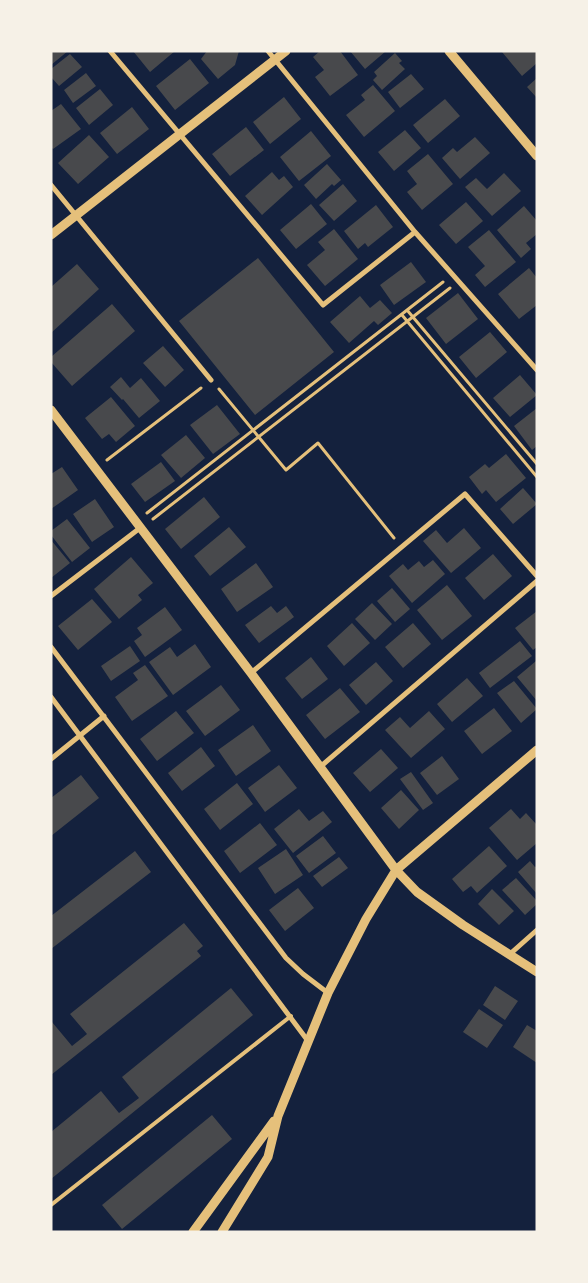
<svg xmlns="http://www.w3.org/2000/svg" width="588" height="1283" font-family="'Golos Text',sans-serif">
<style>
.building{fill:#48494c}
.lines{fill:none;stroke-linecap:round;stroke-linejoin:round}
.path{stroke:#e5c07b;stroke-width:3}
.service{stroke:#e5c07b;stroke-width:4}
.minor{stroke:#e5c07b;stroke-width:5}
.tertiary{stroke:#e5c07b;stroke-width:9}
</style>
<rect width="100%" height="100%" fill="#14213d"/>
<path class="building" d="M51,51H68L51,65Z
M133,51H175L150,72Z
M207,51H239L235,65L218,79L201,59Z
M320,51H340L358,75L330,96L315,77L324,70L313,57Z
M350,51H386L365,69Z
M504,51H537V63L522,76L502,52Z
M395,53L402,61L399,63L405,69L382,90L373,80L377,76L374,72Z
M70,54L82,67L59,86L51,77V69Z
M190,59L209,83L175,110L156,86Z
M86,73L96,86L73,103L64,90Z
M411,74L424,89L400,108L388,92Z
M537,78V98L527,87Z
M373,85L395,111L364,137L346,115L365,100L361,95Z
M100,89L113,105L89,125L76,108Z
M284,97L301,119L270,144L253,122Z
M445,99L460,116L428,143L413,125Z
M61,104L81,129L53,149L51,147V111Z
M132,107L149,129L117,154L100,133Z
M246,127L264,150L230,176L212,154Z
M405,130L421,148L394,171L378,152Z
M311,131L331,156L299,181L280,157Z
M89,135L109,157L78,184L58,163Z
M475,137L490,153L460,179L442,158L453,148L457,152Z
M428,154L453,184L422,210L407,192L417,184L407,171Z
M327,164L341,180L334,186L332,184L316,199L304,185Z
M272,172L279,180L284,176L293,187L262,215L245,196Z
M504,173L521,191L492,216L465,187L476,178L487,189Z
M343,184L357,201L334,221L319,205Z
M466,202L483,221L456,244L439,225Z
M311,204L327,224L296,249L280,230Z
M376,205L393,227L368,247L365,243L358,249L344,231Z
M524,206L537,221V234L526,243L531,249L521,258L497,230Z
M334,229L358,259L325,286L307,265L325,250L318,242Z
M489,230L516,262L485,287L475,275L485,266L468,247Z
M258,258L334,352L255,415L179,321Z
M411,262L426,282L394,305L380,285Z
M77,264L99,289L51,333V287Z
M529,268L537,278V305L519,319L498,294Z
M458,293L478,319L446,344L426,318Z
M360,296L370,308L380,300L392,313L378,325L374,321L349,343L330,322Z
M112,304L135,331L72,386L51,362V357Z
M490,332L507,352L476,378L459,357Z
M163,346L184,370L165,387L143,363Z
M520,375L537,395L510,417L493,398Z
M121,377L130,388L141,378L160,401L139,418L123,399L122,400L110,387Z
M111,397L135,426L116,442L109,434L102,439L85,418Z
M217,405L240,434L213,454L190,425Z
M537,408V446L532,450L514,426Z
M186,435L205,458L181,478L161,455Z
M506,454L526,478L496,502L486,490L482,494L469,477L485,464L489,468Z
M161,462L175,481L145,502L131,484Z
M62,467L78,490L51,509V474Z
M523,488L537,504L513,524L500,509Z
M204,497L220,517L181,549L165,529Z
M95,499L114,527L92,542L73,514Z
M67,519L90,548L72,562L51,535V531Z
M229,527L246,547L210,576L194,556Z
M464,528L481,548L451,573L423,541L436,530L447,543Z
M51,540L70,563L51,578Z
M493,554L512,576L484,600L465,578Z
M131,557L153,583L138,595L142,600L119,619L94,589Z
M433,560L445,574L412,603L389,576L403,564L408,570L419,561L424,567Z
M256,563L273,587L237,612L221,589Z
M447,585L472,616L442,640L417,610Z
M392,588L410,609L395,622L377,601Z
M92,599L112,622L78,650L58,626Z
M372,603L392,624L375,640L355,619Z
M271,606L277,613L286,606L294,617L259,643L245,625Z
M165,607L182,630L145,657L134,641L142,635L137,628Z
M537,611V647L533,650L515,628Z
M352,623L370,643L344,666L327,646Z
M413,623L431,644L403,668L385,647Z
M520,641L532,656L490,688L479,673Z
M195,644L211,667L173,695L149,662L170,647L177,657Z
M130,646L140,661L111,681L101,666Z
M311,657L328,679L302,699L285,678Z
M536,661L537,662V701L517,677Z
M376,662L393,681L366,705L349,685Z
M145,665L168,696L132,721L115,697L138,680L133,673Z
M467,678L483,696L452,722L437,704Z
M514,681L537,709L521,723L497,693Z
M221,685L240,710L205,736L186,711Z
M340,688L360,712L325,739L306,715Z
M494,708L512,731L482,754L464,731Z
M176,711L194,733L157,761L140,739Z
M429,711L445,729L411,758L385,730L400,717L410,728Z
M253,725L271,751L236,776L218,750Z
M201,747L215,766L182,791L168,773Z
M381,749L398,768L370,792L353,773Z
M442,756L459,779L437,795L420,773Z
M279,765L297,788L265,812L248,788Z
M411,772L433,803L423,810L400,779Z
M81,775L99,798L51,836V798Z
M237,783L253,804L220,830L204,809Z
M401,790L419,810L399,829L381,808Z
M299,809L309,821L323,811L332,822L293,853L274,829Z
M511,809L520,819L526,813L537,825V843L517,860L489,828Z
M260,823L277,845L240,873L224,851Z
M323,836L336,853L309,873L296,856Z
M489,846L507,866L477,893L471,886L463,892L452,879Z
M286,849L303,875L275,894L258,868Z
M135,851L151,872L51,949V916Z
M339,857L348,868L322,887L313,876Z
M530,861L535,867L537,866V894L518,872Z
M516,878L537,901V904L525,915L502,890Z
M298,888L314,908L285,931L269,910Z
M492,889L514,911L499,925L478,904Z
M184,923L203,946L197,951L201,956L51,1075V1023L52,1022L72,1046L87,1034L70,1014Z
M495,986L518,1001L505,1020L483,1005Z
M231,988L253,1015L51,1179V1132L101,1091L119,1113L139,1098L122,1077Z
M479,1009L503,1025L487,1048L463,1032Z
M527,1025L537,1031V1063L513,1047Z
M212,1115L232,1139L122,1229L102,1205Z"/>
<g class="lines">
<path class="path" d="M407,310L537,464
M402,315L537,477
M219,389L286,470L318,443L394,538
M107,460L201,388
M147,513L443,282
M153,519L450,288"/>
<path class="service" d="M51,1205L291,1016"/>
<path class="minor" d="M110,51L323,305L415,232
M268,51L415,232L537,370
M51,185L211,380
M51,596L140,528
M51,647L286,958L303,974L328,993
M251,673L465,494L537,576
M51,697L308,1041
M51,759L104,716
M320,767L537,581
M509,955L537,930"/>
<path class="tertiary" d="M449,51L537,156
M51,235L286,51
M51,410L251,673L396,870L417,892L463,925L537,972
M193,1232L274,1121
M222,1232L268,1157L278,1116L328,993L366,919L396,870L537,750"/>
</g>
<rect width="588" height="1283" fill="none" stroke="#f6f1e7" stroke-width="105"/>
</svg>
